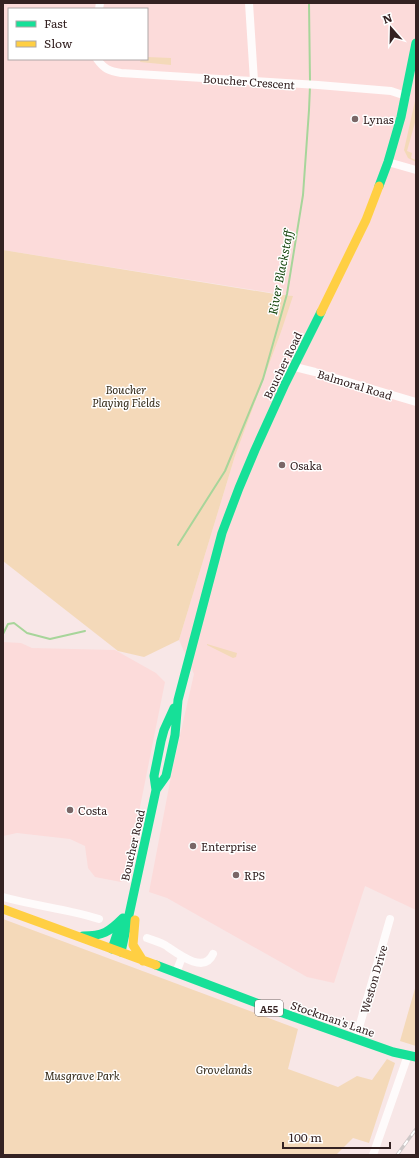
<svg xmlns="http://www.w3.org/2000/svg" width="419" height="1158" font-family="Literata,serif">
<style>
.built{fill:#fcdbda;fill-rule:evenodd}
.green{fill:#f4d9b9}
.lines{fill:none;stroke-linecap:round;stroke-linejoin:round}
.stream{stroke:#a7d59a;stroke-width:2}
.street{stroke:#fefbfb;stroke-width:8}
.fast{stroke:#16e098;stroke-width:9}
.slow{stroke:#ffcf43;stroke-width:9}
.rail-casing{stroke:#cec8c8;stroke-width:3.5}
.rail{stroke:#fff;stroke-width:2;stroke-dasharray:6;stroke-linecap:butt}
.poi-dot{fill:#796767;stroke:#fff;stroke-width:1.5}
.labels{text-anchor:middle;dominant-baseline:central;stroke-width:3;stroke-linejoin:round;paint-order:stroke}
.shield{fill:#fff;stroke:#716464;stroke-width:1}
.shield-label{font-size:10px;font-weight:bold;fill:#342222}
.street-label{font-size:11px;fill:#342222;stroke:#fff}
.poi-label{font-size:11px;fill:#342222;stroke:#fff;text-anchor:start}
.park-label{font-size:11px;font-style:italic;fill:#332917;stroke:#fff}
.water-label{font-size:12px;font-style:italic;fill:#13440b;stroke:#fff}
</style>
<rect width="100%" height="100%" fill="#f8e7e7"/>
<path class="built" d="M3,3H416V910L365,886L334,983L307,977L167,898L149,892L173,766L194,674L179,640L235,456L281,332L292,296L3,250ZM9,9H147V59H9Z
M3,642L21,643L32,648L115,650L156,673L165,682L126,877L121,882L95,877L88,868L85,846L70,839L17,833L3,836Z"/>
<path class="green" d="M147,57L171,58V65L140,62L141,59H147Z
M415,101H416V119L407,151L412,153L411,158L416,160V162L408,158L404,150Z
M3,250L275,294L293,296L281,332L235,456L179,640L144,657L118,651L3,561Z
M207,644L237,653L236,657L233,658L207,645Z
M3,919L298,1029L288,1069L338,1087L357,1076L372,1080L387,1059L395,1063L369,1143L353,1138L336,1155H3Z
M416,985V1046L400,1041Z"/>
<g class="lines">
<path class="stream" d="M309,3L310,82
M178,545L225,471L263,379L287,294L303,195L309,110L310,86
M3,634L8,624L14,623L27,633L50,639L85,631"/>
<path class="street" d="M249,3L254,81
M99,9L100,3
M97,59C104,69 109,71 121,73L318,85L391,91L406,96
M388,162L416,170
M295,367L315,372L416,402
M3,897C35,906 68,909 99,919
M147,938C153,940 159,942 165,945C177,953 204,975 213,954
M176,973L182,957
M356,1038L390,919
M373,1155L408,1055"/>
<path class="fast" d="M379,186L388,162L401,117L416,43
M156,790L166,776L175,735L178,700L222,533L239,488L255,450L285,384L321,312
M83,936C103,936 109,932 123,918
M112,949L121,922
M121,952L156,790L154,776L161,741L164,730L174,708
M156,965L283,1013L393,1052L416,1057"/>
<path class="slow" d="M321,312L366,220L379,186
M3,909L156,965
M135,920L133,945L143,961"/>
<defs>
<path id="rail" d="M397,1155L416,1129"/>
</defs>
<use href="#rail" class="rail-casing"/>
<use href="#rail" class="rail"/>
</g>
<g class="poi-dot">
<circle cx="355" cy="119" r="4"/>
<circle cx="282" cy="465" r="4"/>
<circle cx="70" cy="810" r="4"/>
<circle cx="193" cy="846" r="4"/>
<circle cx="236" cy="875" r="4"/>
</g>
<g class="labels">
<rect class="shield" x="255" y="1000" width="28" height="16" rx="3"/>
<g class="shield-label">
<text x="269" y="1008">A55</text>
</g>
<g class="street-label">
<text transform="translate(249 81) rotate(4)">Boucher Crescent</text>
<text transform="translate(282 365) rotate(-64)">Boucher Road</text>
<text transform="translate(355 384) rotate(17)">Balmoral Road</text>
<text transform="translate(132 845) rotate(-77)">Boucher Road</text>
<text transform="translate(373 979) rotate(-74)">Weston Drive</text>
<text transform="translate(333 1018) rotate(19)">Stockman's Lane</text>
</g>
<g class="poi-label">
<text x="363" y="119">Lynas</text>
<text x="290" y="465">Osaka</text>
<text x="78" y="810">Costa</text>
<text x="201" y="846">Enterprise</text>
<text x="244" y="875">RPS</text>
</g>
<g class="park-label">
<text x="126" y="389">Boucher<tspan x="126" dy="13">Playing Fields</tspan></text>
<text x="224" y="1069">Grovelands</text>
<text x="82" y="1075">Musgrave Park</text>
</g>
<g class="water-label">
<text transform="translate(280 272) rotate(-79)">River Blackstaff</text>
</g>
</g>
<rect width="419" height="1158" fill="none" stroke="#342222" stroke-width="8"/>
<rect x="8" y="8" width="140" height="52" fill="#ffffff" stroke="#aea7a7"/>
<rect x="16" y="21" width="20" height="6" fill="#16e098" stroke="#aea7a7"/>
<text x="44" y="28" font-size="12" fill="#342222">Fast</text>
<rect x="16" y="41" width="20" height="6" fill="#ffcf43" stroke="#aea7a7"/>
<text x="44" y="48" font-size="12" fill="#342222">Slow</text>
<g transform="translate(391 28) rotate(340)" stroke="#ffffff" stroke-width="3" paint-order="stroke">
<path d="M0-3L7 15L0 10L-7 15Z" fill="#342222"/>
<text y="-6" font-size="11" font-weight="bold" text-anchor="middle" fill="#342222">N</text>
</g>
<path d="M283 1142v6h107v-6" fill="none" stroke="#342222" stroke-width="2"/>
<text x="289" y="1142" font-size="12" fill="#342222" stroke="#ffffff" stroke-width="3" paint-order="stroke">100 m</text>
</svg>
